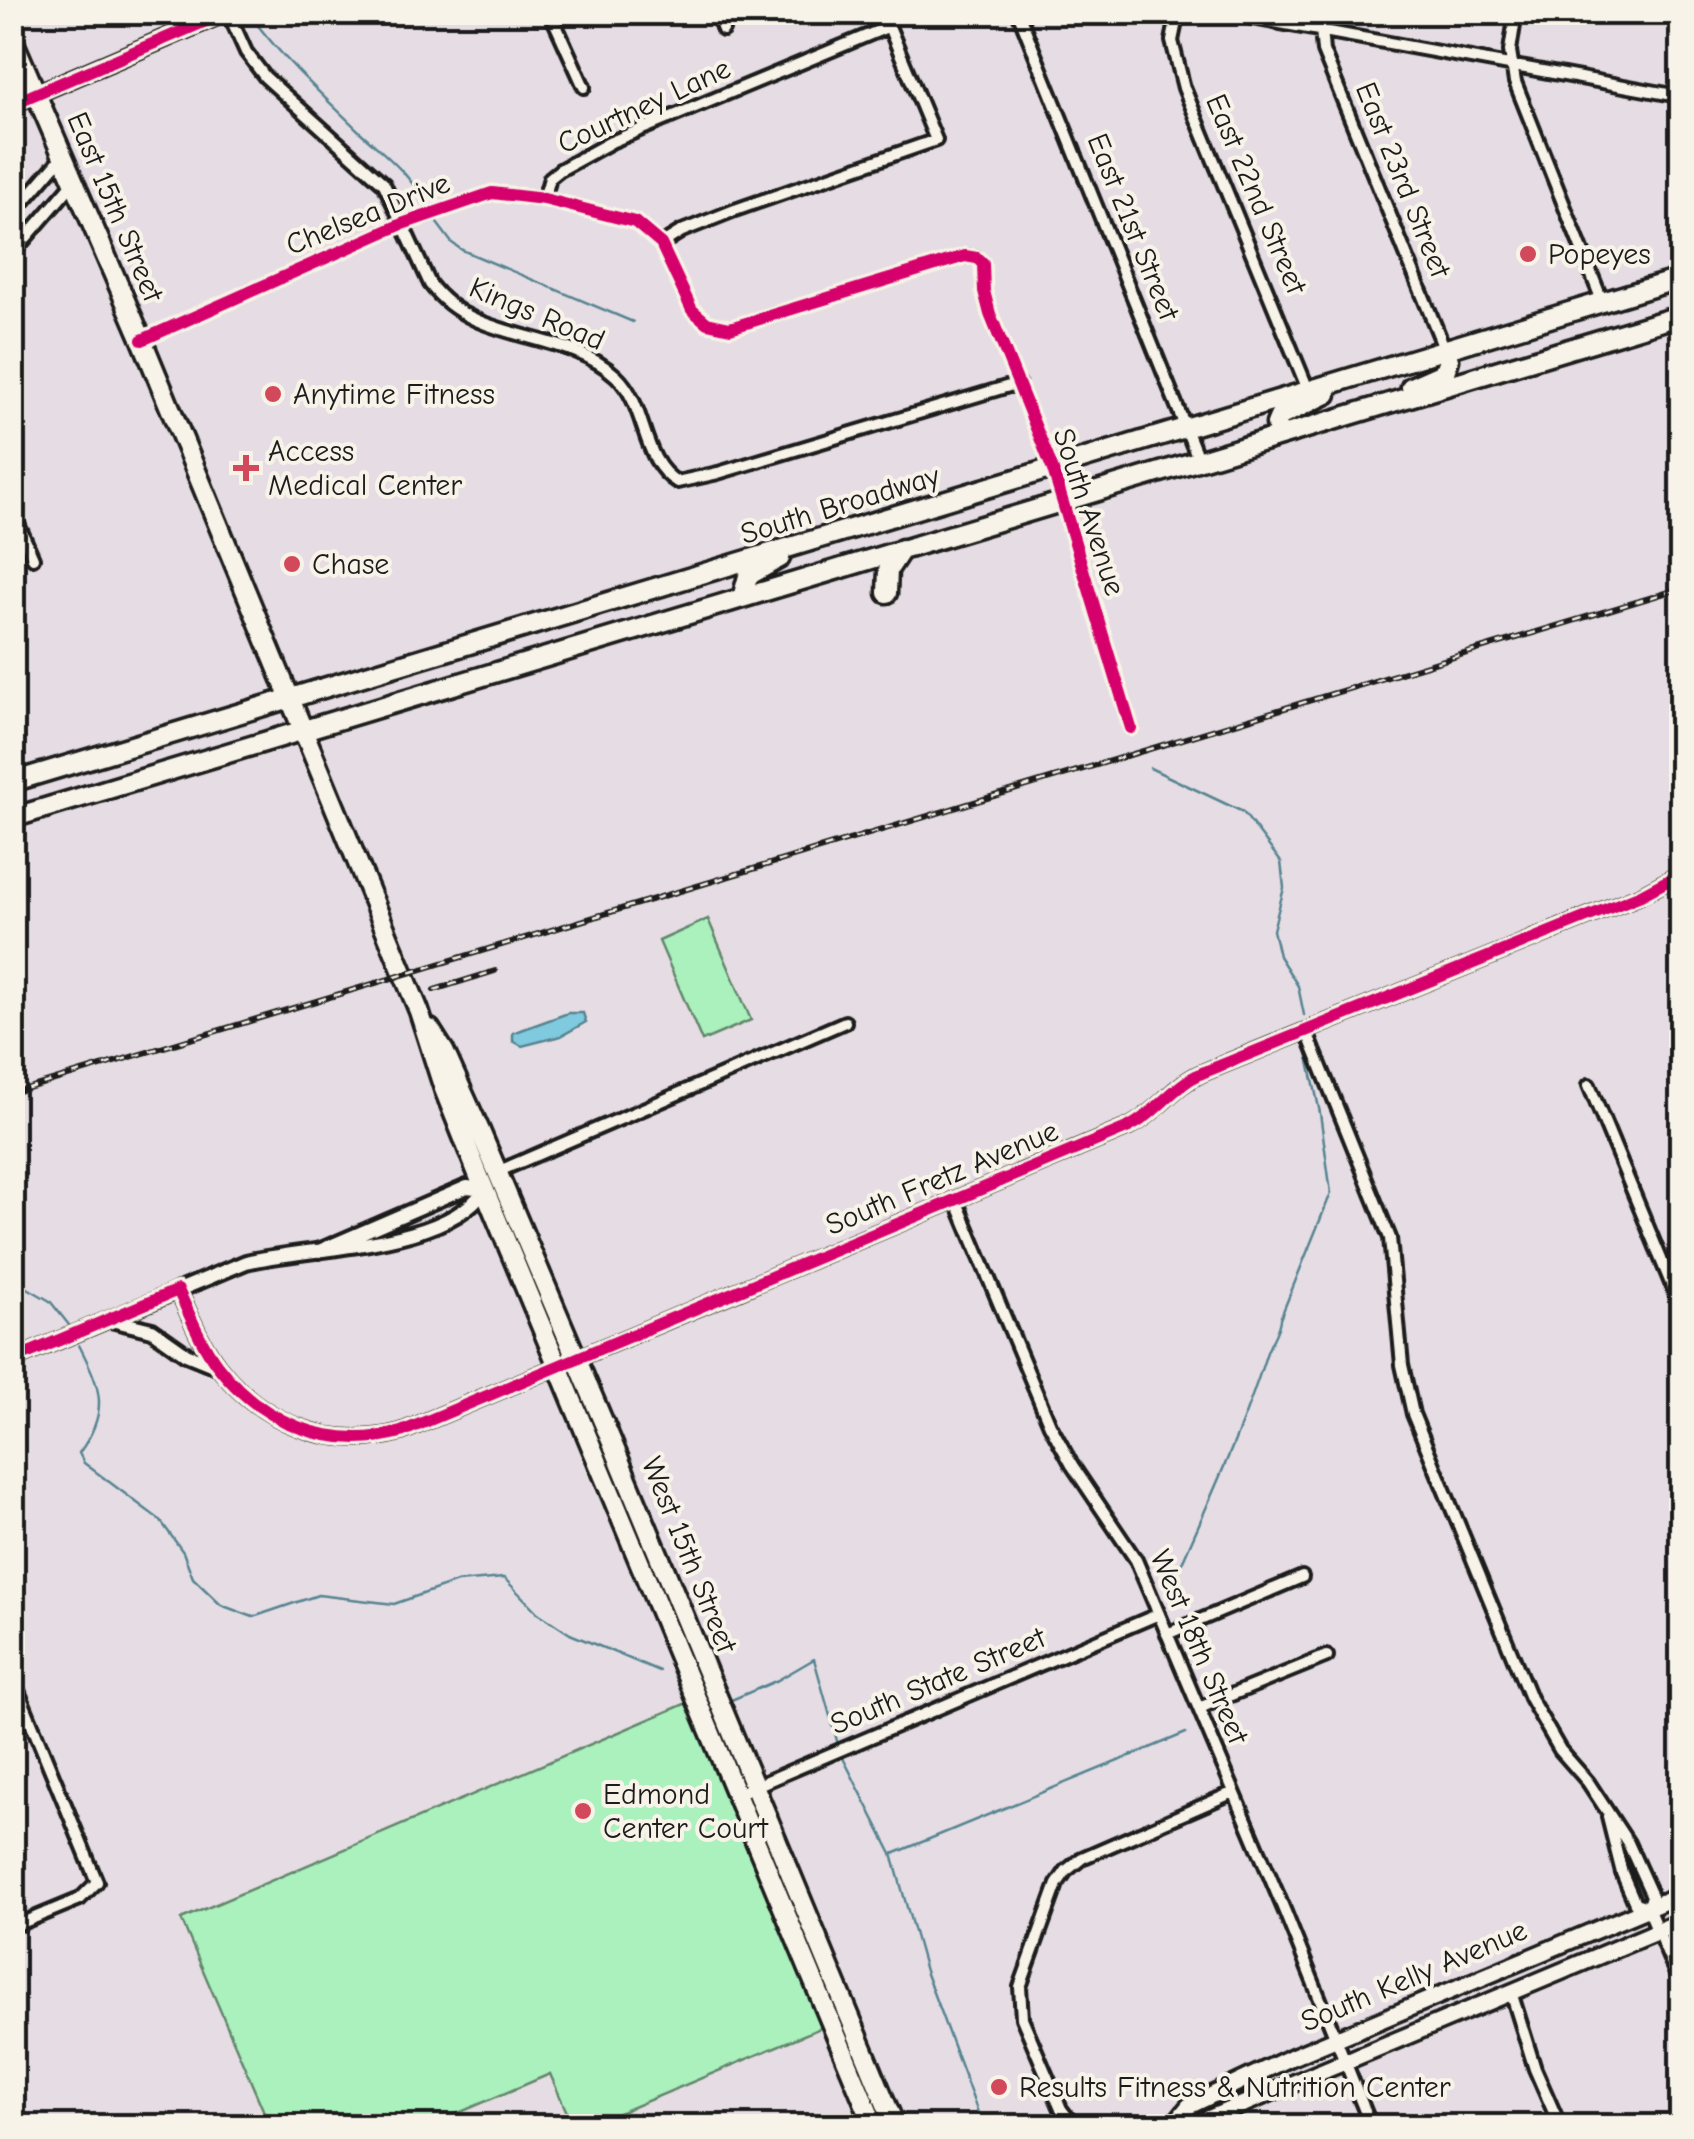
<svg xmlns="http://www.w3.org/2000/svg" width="1694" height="2139" font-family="'Comic Neue',sans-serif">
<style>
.green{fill:#aaf1bd;stroke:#63866c;stroke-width:2.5}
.water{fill:#7fcadf;stroke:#578491;stroke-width:2.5}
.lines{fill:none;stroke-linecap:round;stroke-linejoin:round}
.stream{stroke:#578491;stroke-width:2.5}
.minor-casing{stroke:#1c1c1c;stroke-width:18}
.tertiary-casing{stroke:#1c1c1c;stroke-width:20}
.secondary-casing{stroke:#1c1c1c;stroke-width:22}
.primary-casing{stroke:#1c1c1c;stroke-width:25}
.minor{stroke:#f7f3e8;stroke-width:10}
.tertiary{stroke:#f7f3e8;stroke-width:12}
.secondary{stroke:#f7f3e8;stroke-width:15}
.primary{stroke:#f7f3e8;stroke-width:18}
.rail-casing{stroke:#1c1c1c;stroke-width:6}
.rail{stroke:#f7f3e8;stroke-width:2.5;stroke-dasharray:8;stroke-linecap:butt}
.cycleway-casing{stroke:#f7f3e8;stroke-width:19}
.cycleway{stroke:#d6006c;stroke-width:12}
.poi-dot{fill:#d1495b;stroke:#f7f3e8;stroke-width:4}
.labels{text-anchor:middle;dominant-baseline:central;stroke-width:8;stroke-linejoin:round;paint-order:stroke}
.street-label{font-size:30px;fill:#1c1c1c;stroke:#f7f3e8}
.poi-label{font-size:30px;fill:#1c1c1c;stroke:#f7f3e8;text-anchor:start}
</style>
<rect width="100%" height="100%" fill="#e6dde4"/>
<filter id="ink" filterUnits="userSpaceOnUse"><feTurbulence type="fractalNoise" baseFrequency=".01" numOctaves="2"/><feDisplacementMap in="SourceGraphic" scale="20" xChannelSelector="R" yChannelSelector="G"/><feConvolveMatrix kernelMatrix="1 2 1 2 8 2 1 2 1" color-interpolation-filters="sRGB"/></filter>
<g filter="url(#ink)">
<path class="green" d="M708,919L751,1020L702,1041L659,941Z
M687,1703L825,2026L588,2126H573L550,2074L428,2126H270L181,1919Z"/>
<path class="water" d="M568,1013H583L586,1022L561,1036L522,1046L513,1041V1033Z"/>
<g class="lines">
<path class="stream" d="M256,23C287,63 323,96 359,131C386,156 415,177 429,212
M434,219L452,243L462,250L633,322
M1150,768L1243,812L1281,862L1284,888L1273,930L1279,956L1298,986L1304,1015
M12,1279L50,1301L69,1325
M79,1345C101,1388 110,1411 79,1453L84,1463L160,1520L183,1552L193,1578L221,1605L253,1617L318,1595L394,1604L457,1582L504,1578L538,1613L570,1634L659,1671
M1171,1588C1204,1511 1241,1435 1266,1355C1270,1342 1279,1332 1280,1319L1331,1193L1320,1113L1307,1052
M729,1701L778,1680L814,1659L839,1748
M842,1756L892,1854L925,1971L983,2126
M893,1854L1186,1733"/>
<defs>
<path id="minor" d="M228,12L246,52L265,77L384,184L430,284C475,345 564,328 616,376C648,406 640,460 677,482L718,473L1019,383
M550,12L584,87
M716,12L723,30
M1018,12L1199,461
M1178,12L1172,41L1184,88L1309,392
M1220,12L1673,95L1682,94
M1516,12L1510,51L1515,82L1603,303
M1321,29L1323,51L1445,350
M544,199L550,178L560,170L611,142L890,26
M12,215L63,156
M661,244L682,231L735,210L936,140L883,12
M12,254L75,181
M142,340L402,224L492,193L544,199L635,222L661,244L692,310L707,323L730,328L965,256L977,258L983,264L984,291L990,314L1053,470L1131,728
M12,510L33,558
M1306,1030L1390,1238L1402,1365L1413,1414L1530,1698L1560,1750L1588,1782L1628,1843L1652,1896L1648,1908
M1589,1085L1682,1310
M497,1172L845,1022
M956,1200L1050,1425L1072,1465L1136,1560L1285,1912L1371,2126
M1167,1634L1302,1577
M12,1676L97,1882L80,1899L12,1927
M1199,1708L1327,1656
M737,1794L1159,1614
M1608,1817L1622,1873L1635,1903L1648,1907
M1648,1908L1682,1988
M1511,1992L1535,2069L1560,2126
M1074,2126L1061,2109L1022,2018L1020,1987L1057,1884L1066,1871L1082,1858L1234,1792"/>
<path id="tertiary" d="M178,1290C190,1315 200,1342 217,1365C261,1423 330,1451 401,1432L1129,1127C1157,1113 1172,1086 1202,1073L1641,895L1682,873
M111,1320L152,1330L186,1354L218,1367
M12,1360L246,1262C311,1246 445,1249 485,1189L467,1187L319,1251"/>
<path id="secondary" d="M12,104L227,12
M1176,2122L1196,2124L1682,1921
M1165,2126L1176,2122L1189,2106L1292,2057L1682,1894"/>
<path id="primary" d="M12,38L142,340L419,1011L444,1089L478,1174L874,2126
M1411,387L1445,372L1449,360L1445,350
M1279,436L1276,424L1279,417L1327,394
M887,593L888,570L902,549
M742,598L748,576L780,558
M12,782L1682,278
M12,818L1682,315
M430,1029L444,1051L480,1131L613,1445L895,2126"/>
</defs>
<use href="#minor" class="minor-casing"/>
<use href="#tertiary" class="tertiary-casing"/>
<use href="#secondary" class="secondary-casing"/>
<use href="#primary" class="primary-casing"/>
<use href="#minor" class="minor"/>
<use href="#tertiary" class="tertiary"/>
<use href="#secondary" class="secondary"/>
<use href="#primary" class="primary"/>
<defs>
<path id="rail" d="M434,990L495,971
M12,1093L1682,588"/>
</defs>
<use href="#rail" class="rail-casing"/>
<use href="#rail" class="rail"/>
<defs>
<path id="cycleway" d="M12,104L227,12
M142,340L402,224L492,193L544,199L635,222L661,244L692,310L707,323L730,328L965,256L977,258L983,264L984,291L990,314L1053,470L1131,728
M12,1360L178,1290C190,1315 200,1342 217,1365C261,1423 330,1451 401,1432L1129,1127C1157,1113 1172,1086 1202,1073L1641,895L1682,873"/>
</defs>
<use href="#cycleway" class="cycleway-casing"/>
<use href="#cycleway" class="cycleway"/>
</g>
</g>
<g class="poi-dot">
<circle cx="1528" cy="254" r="10"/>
<circle cx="273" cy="394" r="10"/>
<path d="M241 453h10v10h10v10h-10v10h-10v-10h-10v-10h10z"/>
<circle cx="292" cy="564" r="10"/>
<circle cx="583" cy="1811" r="10"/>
<circle cx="999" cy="2087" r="10"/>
</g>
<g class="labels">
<g class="street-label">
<text transform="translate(644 106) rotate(-25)">Courtney Lane</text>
<text transform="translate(1403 180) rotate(68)">East 23rd Street</text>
<text transform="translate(1256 194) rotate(67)">East 22nd Street</text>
<text transform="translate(115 207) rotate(67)">East 15th Street</text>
<text transform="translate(368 214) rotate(-22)">Chelsea Drive</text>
<text transform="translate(1133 227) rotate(68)">East 21st Street</text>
<text transform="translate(537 314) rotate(23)">Kings Road</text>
<text transform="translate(840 505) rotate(-17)">South Broadway</text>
<text transform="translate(1089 512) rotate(72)">South Avenue</text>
<text transform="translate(942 1178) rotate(-23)">South Fretz Avenue</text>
<text transform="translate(689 1555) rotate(68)">West 15th Street</text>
<text transform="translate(1199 1647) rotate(67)">West 18th Street</text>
<text transform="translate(938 1681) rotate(-23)">South State Street</text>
<text transform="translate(1414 1976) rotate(-23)">South Kelly Avenue</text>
</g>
<g class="poi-label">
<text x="1548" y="254">Popeyes</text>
<text x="293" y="394">Anytime Fitness</text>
<text x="268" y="451">Access<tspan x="268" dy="34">Medical Center</tspan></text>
<text x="312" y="564">Chase</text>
<text x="603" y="1794">Edmond<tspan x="603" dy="34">Center Court</tspan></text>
<text x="1019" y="2087">Results Fitness &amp; Nutrition Center</text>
</g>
</g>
<rect width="1694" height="2139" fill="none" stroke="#f7f3e8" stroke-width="50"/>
<rect x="25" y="25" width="1644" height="2089" fill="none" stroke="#1c1c1c" stroke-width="4" filter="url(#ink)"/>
</svg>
